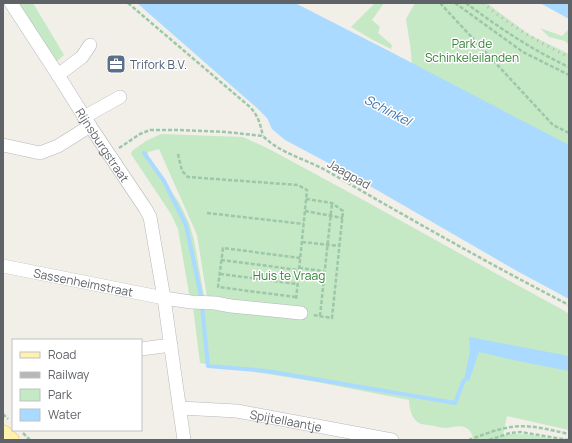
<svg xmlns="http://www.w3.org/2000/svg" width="572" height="443" font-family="Manrope,sans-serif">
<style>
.green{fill:#c5e8c5}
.water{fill:#aadaff}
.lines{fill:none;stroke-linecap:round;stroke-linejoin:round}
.stream{stroke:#aadaff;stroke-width:4}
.minor-casing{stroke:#b5b8bc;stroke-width:14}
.major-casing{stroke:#f2c960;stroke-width:17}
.path{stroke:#9cc7a9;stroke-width:2.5;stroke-dasharray:4 2;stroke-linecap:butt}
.minor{stroke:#fff;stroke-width:13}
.major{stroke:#fff2af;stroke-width:16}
.rail{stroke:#b6b7b8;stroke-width:3;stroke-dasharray:1 5;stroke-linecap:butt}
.labels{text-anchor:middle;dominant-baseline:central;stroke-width:3;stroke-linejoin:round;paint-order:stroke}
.park-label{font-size:12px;fill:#348238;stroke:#fff}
.service-label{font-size:12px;fill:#4e5e75;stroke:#fff;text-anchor:start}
.street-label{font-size:12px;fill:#5f6368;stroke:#fff}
.water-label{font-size:13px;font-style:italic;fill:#4174aa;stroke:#fff}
</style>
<rect width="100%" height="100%" fill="#f1efe8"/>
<path class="green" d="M17,3H33L64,55L56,62Z
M375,3H384L372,20L380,27L378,33L392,45L391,49L373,40L351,27Z
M415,3H446L449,5L450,3H487L497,11L530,35L569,54V151L412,69L411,51L406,19Z
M540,28L562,36L569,29V45L565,41L549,37Z
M161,134L243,137L269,149L367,202L506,279L563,310L569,314V430L507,416L503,435C522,432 540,437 559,440H474C473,437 471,431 468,429C462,424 453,427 447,428C442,428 438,427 434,426C430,425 425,425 421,424C412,421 409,408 409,400L317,382L200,363L193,307L209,310L197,235L159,149L148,152L147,157L180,204L189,223L194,240L205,302L190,299L178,229L171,214L131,154L132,151L146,141Z"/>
<path class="water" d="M137,3H295L391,52L569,145V299L517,271L351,175L285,140L272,129L267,118L257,108Z
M540,3H569V19Z
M469,337L564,355L569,357V371L518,361L479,352L469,381L464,380L470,351Z"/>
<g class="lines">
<path class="stream" d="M144,153L164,181L186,225L201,296L208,366L267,371L455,403L464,380"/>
<defs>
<g id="minor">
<path id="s1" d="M11,3L58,75L90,126L145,208L150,217L164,298L184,440"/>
<path d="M58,75L82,57L90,45"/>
<path d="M84,117L120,97"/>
<path d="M3,145L40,153L58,146L90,126"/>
<path id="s2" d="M3,266L164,298L191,302L215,303L231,306L301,313"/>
<path d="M141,349L171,345"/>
<path id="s3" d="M180,408L237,411L392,440"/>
</g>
<path id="major" d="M3,433L11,440"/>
</defs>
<use href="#minor" class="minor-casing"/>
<use href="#major" class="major-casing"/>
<path class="path" d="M128,3L250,107C259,117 260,124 263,136
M440,3L553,125L569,133
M455,3L523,52L569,75
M466,3C498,27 532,50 569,67
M119,148L140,134L150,130H181L226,132L263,136C281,154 306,159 327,171C407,217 487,263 569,305
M178,154L182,171L188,177L298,185L307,190L296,300
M306,199L332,203L343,211L332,318L313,315
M305,211L343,218
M207,213L304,224
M302,242L340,246
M221,260L299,270
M299,268L324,271
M220,274L297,284
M296,297L218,287L223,248L300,258
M320,316L332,203
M3,414L8,419
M23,433L30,440
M469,440C482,435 497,429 511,427C530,424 550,430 569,434
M489,440L510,433L521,432L568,440"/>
<use href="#minor" class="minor"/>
<use href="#major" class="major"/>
<path class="rail" d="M483,3C509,25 538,42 569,57"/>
</g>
<defs>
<symbol id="office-square" viewBox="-11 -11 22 22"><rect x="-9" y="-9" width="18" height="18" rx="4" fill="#5c6f8a" stroke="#fff"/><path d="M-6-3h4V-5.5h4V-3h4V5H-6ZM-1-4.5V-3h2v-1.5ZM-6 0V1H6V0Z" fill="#fff"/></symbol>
</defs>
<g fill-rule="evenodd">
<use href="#office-square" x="105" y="53" width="22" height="22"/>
</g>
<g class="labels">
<g class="park-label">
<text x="472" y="43">Park de<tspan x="472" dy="14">Schinkeleilanden</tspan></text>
<text x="289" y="275">Huis te Vraag</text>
</g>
<g class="service-label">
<text x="130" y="64">Trifork B.V.</text>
</g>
<g class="street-label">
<text stroke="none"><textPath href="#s1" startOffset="169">Rijnsburgstraat</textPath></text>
<text transform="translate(349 174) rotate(30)">Jaagpad</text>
<text stroke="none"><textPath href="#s2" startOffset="82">Sassenheimstraat</textPath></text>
<text stroke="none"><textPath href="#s3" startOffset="107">Spijtellaantje</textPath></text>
</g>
<g class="water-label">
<text transform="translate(388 110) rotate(28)">Schinkel</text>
</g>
</g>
<rect width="572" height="443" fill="none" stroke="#5f6368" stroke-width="8"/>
<rect x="12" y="339" width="130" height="92" fill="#ffffff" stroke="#bfc1c3"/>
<rect x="20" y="352" width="20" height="6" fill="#fff2af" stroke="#bfc1c3"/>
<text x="48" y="359" font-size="12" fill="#5f6368">Road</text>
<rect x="20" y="372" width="20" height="6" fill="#b6b7b8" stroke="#bfc1c3"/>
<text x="48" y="379" font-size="12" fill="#5f6368">Railway</text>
<rect x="20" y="389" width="20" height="12" fill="#c5e8c5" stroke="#bfc1c3"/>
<text x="48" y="399" font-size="12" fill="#5f6368">Park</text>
<rect x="20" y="409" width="20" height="12" fill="#aadaff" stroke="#bfc1c3"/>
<text x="48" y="419" font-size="12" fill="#5f6368">Water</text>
</svg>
